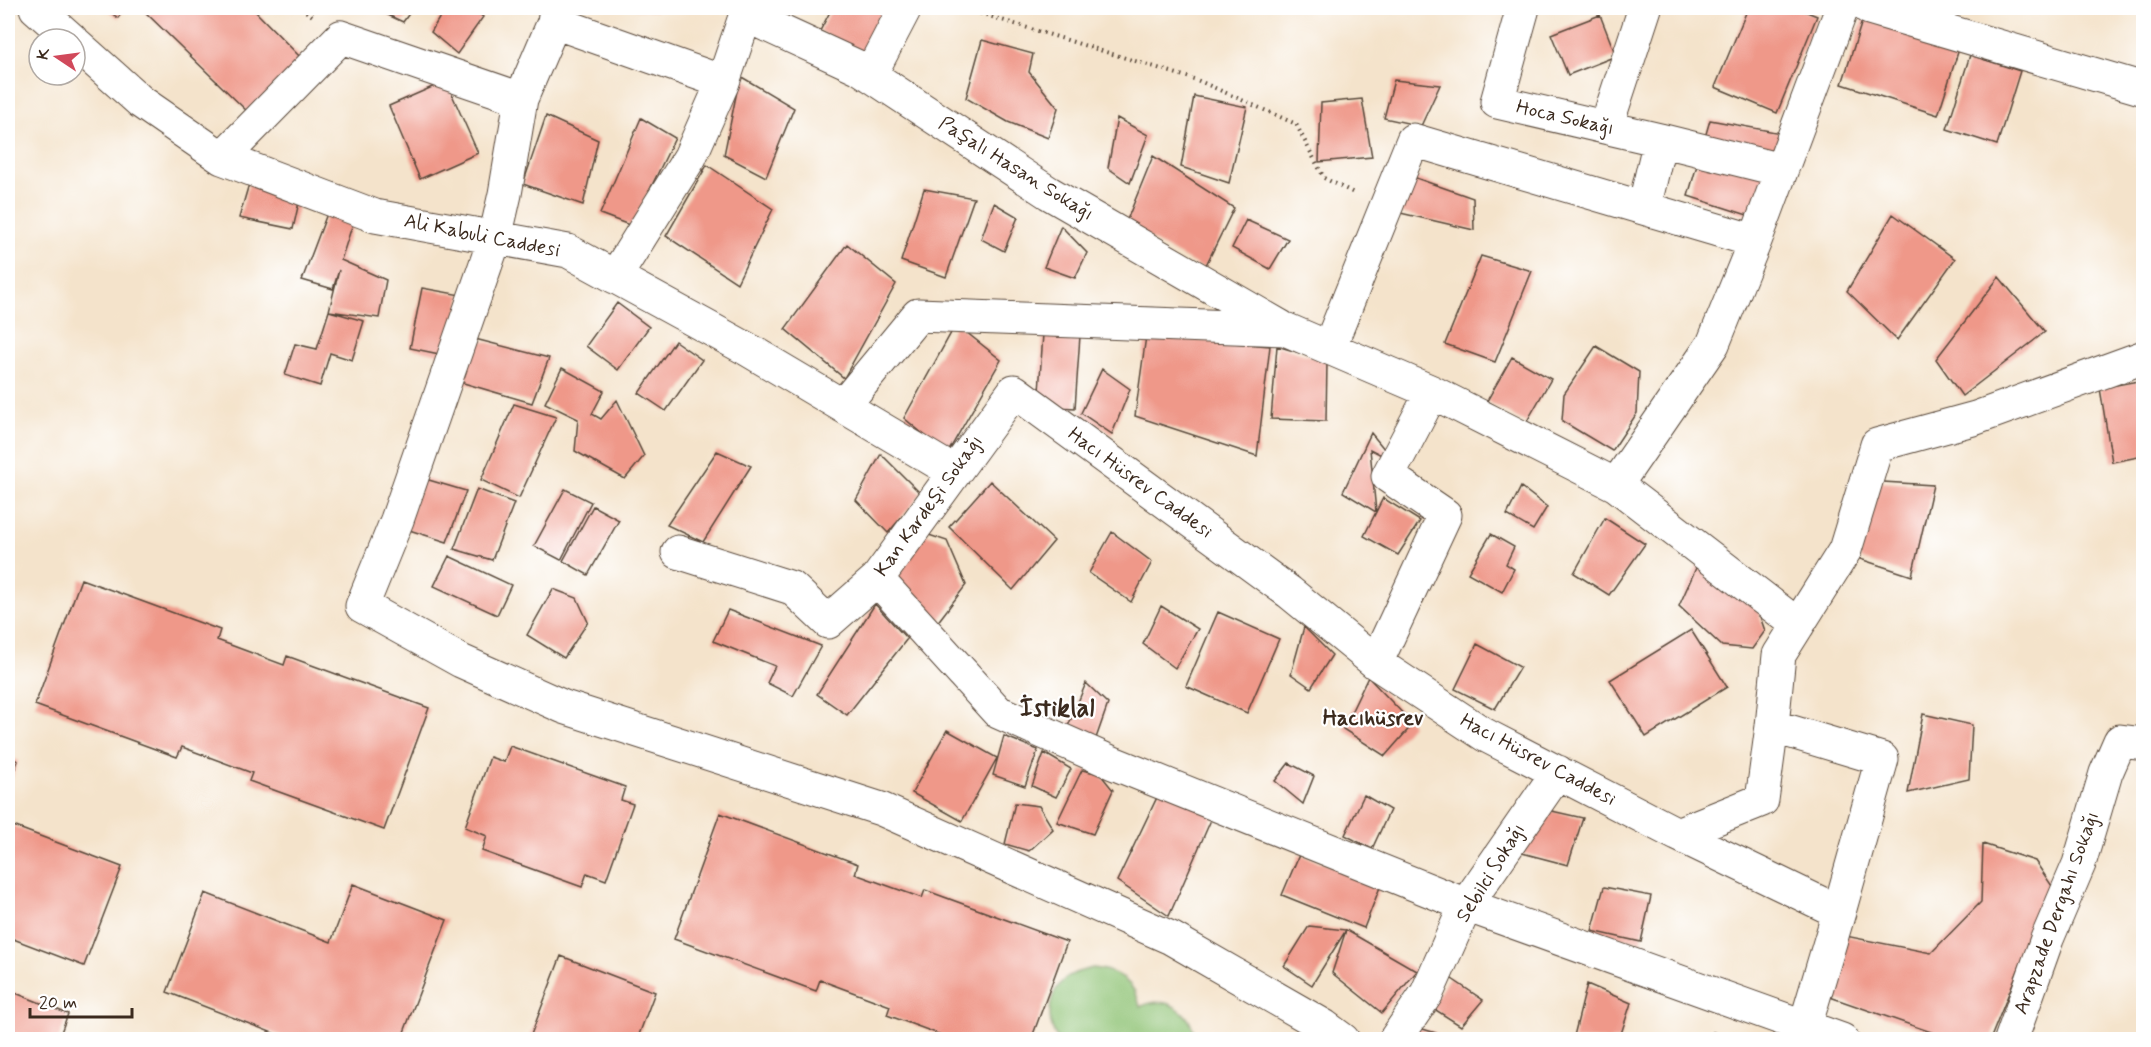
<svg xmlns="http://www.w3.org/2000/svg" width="2151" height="1047" font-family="Mynerve,sans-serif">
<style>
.green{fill:#8fc375;stroke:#65764a;stroke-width:1.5}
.building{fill:#ef9889}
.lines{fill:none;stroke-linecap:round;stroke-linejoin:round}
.minor-casing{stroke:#574638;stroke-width:35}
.path{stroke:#574638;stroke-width:4;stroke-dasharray:1.5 4.5;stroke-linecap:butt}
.minor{stroke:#fff;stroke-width:33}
.labels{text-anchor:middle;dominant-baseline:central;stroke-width:4.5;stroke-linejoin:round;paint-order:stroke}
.street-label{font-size:20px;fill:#3b2a1e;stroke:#fff}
.quarter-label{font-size:22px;font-weight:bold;fill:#3b2a1e;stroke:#fff}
.district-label{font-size:26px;font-weight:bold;fill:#3b2a1e;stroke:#fff}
</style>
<rect width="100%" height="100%" fill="#fff"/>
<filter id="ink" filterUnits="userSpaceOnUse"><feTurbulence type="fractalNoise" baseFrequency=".0167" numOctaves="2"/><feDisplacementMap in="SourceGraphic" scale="12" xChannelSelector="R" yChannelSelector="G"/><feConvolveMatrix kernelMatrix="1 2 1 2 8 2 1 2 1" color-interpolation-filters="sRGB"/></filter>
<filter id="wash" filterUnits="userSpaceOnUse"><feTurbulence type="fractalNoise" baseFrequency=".008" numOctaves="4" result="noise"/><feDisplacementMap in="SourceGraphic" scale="24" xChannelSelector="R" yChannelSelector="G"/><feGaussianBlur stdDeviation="1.35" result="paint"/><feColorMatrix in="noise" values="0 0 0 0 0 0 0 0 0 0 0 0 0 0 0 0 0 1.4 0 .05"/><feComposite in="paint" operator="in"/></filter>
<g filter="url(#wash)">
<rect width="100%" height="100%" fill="#f4e3cb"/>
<path class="green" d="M1093,968C1116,970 1136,982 1140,1007C1166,994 1192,1011 1195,1039H1058C1045,1021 1048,992 1066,978C1074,972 1083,970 1093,968Z"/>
<g id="blocks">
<path class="building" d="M105,8H125L118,18Z
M141,8H252L305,62L250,114Z
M373,8H413L403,22Z
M445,8H472L483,17L457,54L431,32Z
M634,8H657L656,11L634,9Z
M832,8H886L863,56L820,31Z
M1748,8H1797L1817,16L1777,113L1715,87Z
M1600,15L1616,56L1568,75L1551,34Z
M1863,18L1959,49L1938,115L1842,84Z
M982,40L1033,54L1029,72L1058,108L1048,138L1008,122L966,98Z
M1970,55L2020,71L1997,145L1947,129Z
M740,76L794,108L766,177L724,155Z
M1394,80L1440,85L1421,126L1384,118Z
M446,81L478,153L420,179L389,106Z
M1194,96L1247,107L1229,183L1181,167Z
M1362,99L1372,157L1319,162L1321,103Z
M546,116L598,140L583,205L523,184Z
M641,118L675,138L632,226L600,214Z
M1117,118L1148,135L1130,183L1108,168Z
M1710,120L1781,133L1763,220L1688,196Z
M1153,156L1234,208L1204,269L1125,225Z
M707,165L773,209L737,283L666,236Z
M251,177L301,193L293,229L239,218Z
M1413,177L1473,198L1474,230L1396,212Z
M924,189L974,198L946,277L901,261Z
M994,203L1018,217L1004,251L981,239Z
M328,211L354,220L341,260L386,280L379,318L329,311L364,321L352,360L330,353L320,386L285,375L295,344L317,349L329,311L339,270L333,289L302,280Z
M1893,214L1955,259L1897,340L1847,291Z
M1246,220L1288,239L1270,269L1232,248Z
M1061,226L1087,253L1075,278L1044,267Z
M847,244L896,284L844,378L785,329Z
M1481,256L1532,271L1495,362L1445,344Z
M1999,277L2045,332L1962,396L1936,359Z
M422,288L461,295L449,356L410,348Z
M617,303L649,327L618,370L586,346Z
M1081,321L1075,408L1038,406L1043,334Z
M956,324L1001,360L947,454L904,418Z
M1146,336L1270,346L1257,456L1135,416Z
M475,339L549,358L532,403L460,382Z
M675,341L702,360L666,411L639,393Z
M1277,346L1327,361L1326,421L1271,419Z
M1596,346L1639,372L1637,413L1612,451L1562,421L1564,394Z
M1512,357L1551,379L1526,423L1487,401Z
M562,368L604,391L592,414L601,419L617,400L644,456L625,479L575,451L578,419L545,403Z
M1102,369L1130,389L1112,434L1081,413Z
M2138,381L2144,415V456L2112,462L2100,388Z
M514,404L556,417L519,498L481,480Z
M1371,433L1395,462L1370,449L1376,512L1383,498L1420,521L1398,555L1364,536L1376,512L1343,492Z
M717,451L751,466L703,542L667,525Z
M881,454L921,494L888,533L856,500Z
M422,478L466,491L447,542L406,529Z
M990,481L1054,541L1013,590L949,527Z
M1866,481L1933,485L1912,576L1860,559Z
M1521,487L1547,507L1533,530L1507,515Z
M477,489L514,503L492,560L454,549Z
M565,489L591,502L561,560L534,546Z
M593,506L619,520L588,575L563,561Z
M1605,518L1645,544L1609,595L1574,573Z
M917,531L947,541L966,585L937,623L893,579Z
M1112,532L1152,562L1131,602L1089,573Z
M1491,534L1514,547L1506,564L1514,569L1502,592L1468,573Z
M449,556L511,585L497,615L434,586Z
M1700,559L1755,602L1765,631L1752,649L1722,646L1679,606Z
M81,579L220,630L217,640L284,665L287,656L429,708L384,830L249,781L252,773L182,747L177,757L35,705Z
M553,589L577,598L588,622L564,658L527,635Z
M875,604L907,639L847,715L817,694Z
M1161,606L1198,629L1175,668L1143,644Z
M728,610L821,646L793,696L767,683L775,666L713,641Z
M1218,612L1279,639L1247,713L1186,686Z
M1304,627L1332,655L1311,688L1291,674Z
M1691,630L1727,687L1646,737L1610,680Z
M1477,644L1520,667L1495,709L1455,689Z
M1368,677L1413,724L1385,756L1343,729Z
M1086,683L1108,704L1094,744L1066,731Z
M1923,714L1972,725L1969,779L1908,793Z
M947,730L997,758L962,821L912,793Z
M1004,736L1038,750L1025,786L993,775Z
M510,746L625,787L621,800L633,804L606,880L587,873L582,887L482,851L487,836L465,827L490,757L504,762Z
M1044,753L1071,769L1056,797L1032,786Z
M8,757L18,761L8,789Z
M1289,763L1314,776L1303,804L1275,781Z
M1082,770L1100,774L1113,790L1093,834L1057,822Z
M1161,789L1214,813L1169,916L1117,881Z
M1364,795L1390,810L1372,849L1345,835Z
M1015,803L1039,806L1053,829L1029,851L1005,844Z
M1534,807L1583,818L1568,865L1522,853Z
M720,813L858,864L855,874L922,898L925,890L1067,942L1031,1040H955L887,1015L890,1006L820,980L816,991L674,939Z
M8,824L122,867L84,966L8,937Z
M1983,844L2035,861L2052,886L1990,1040H1954L1830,997L1846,936L1931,953L1981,902Z
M1299,855L1382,882L1364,928L1282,895Z
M353,884L447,920L401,1040H291L167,992L205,893L331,942Z
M1604,887L1651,896L1641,942L1592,931Z
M1309,926L1346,930L1312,985L1284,966Z
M1346,930L1417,971L1382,1013L1332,973Z
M561,956L655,992L637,1040H529Z
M1449,977L1483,1000L1461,1026L1431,1007Z
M1587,984L1631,1003L1619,1040H1573Z
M8,990L68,1014L58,1040H8Z
M1406,1024L1436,1033L1433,1040H1399Z
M1713,1032L1739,1039V1040H1712Z"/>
</g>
</g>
<g filter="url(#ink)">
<use href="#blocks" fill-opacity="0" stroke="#574638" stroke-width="1.5"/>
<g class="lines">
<defs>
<path id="minor" d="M36,8L71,39
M556,8L554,22L521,99L505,194L495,238L397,520L362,606L461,661L564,707L881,809L1171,938L1324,1026L1343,1040
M1523,8L1497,102L1660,140L1644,208
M1869,8L2144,89
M745,15L858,67L1049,193L1281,327
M554,22L723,82
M75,43L141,102L222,158L375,216L568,251L747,349L954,472
M870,75L905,8
M1606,127L1645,8
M1660,140L1781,170
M222,158L341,37L521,99
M615,277L690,157L723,82L748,8
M1329,348L1413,140L1755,241
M843,406L918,315L1285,329L1432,392L1616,485L1798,625
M1616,485L1713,344L1755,241L1842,8
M678,552L792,588L828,622L877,579L1014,391L1289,592L1376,663L1485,735L1677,834L1839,912
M877,579L998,712L1113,763L1466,905L1842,1040
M1376,663L1445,515L1388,476L1432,392
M1772,726L1882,759L1839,912L1801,1040
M1677,834L1762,800L1772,726L1779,655L1845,550L1877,445L1976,418L2144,357
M1395,1040L1427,993L1466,905L1558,772
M2011,1040L2047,939L2079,864L2106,773L2120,741L2144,744"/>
</defs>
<use href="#minor" class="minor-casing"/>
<path class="path" d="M301,8L314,17
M963,8L1197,80L1296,124L1324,178L1356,194"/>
<use href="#minor" class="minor"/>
</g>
</g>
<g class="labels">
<g class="street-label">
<text transform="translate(1565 118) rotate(13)">Hoca Sokağı</text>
<text transform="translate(1016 169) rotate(32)">Paşalı Hasan Sokağı</text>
<text transform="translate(482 236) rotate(11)">Ali Kabuli Caddesi</text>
<text transform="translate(1140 483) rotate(36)">Hacı Hüsrev Caddesi</text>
<text transform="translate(929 506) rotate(-54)">Kan Kardeşi Sokağı</text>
<text transform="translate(1538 760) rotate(28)">Hacı Hüsrev Caddesi</text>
<text transform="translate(1491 873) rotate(-58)">Sebilci Sokağı</text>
<text transform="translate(2057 913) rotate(-70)">Arapzade Dergahı Sokağı</text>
</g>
<g class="quarter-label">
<text x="1373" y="719">Hacıhüsrev</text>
</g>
<g class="district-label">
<text x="1057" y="709">İstiklal</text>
</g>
</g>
<rect width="2151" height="1047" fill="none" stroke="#fff" stroke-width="30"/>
<g transform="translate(57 57) rotate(283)"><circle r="28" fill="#ffffff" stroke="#b1aaa5" stroke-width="1.5"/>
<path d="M0-4.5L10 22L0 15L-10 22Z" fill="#d1495b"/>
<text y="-9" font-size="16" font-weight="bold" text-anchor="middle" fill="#3b2a1e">K</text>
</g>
<path d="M30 1008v9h102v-9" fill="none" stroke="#3b2a1e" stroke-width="3"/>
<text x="39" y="1008" font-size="18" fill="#3b2a1e" stroke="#ffffff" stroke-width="4.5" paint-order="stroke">20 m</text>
</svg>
